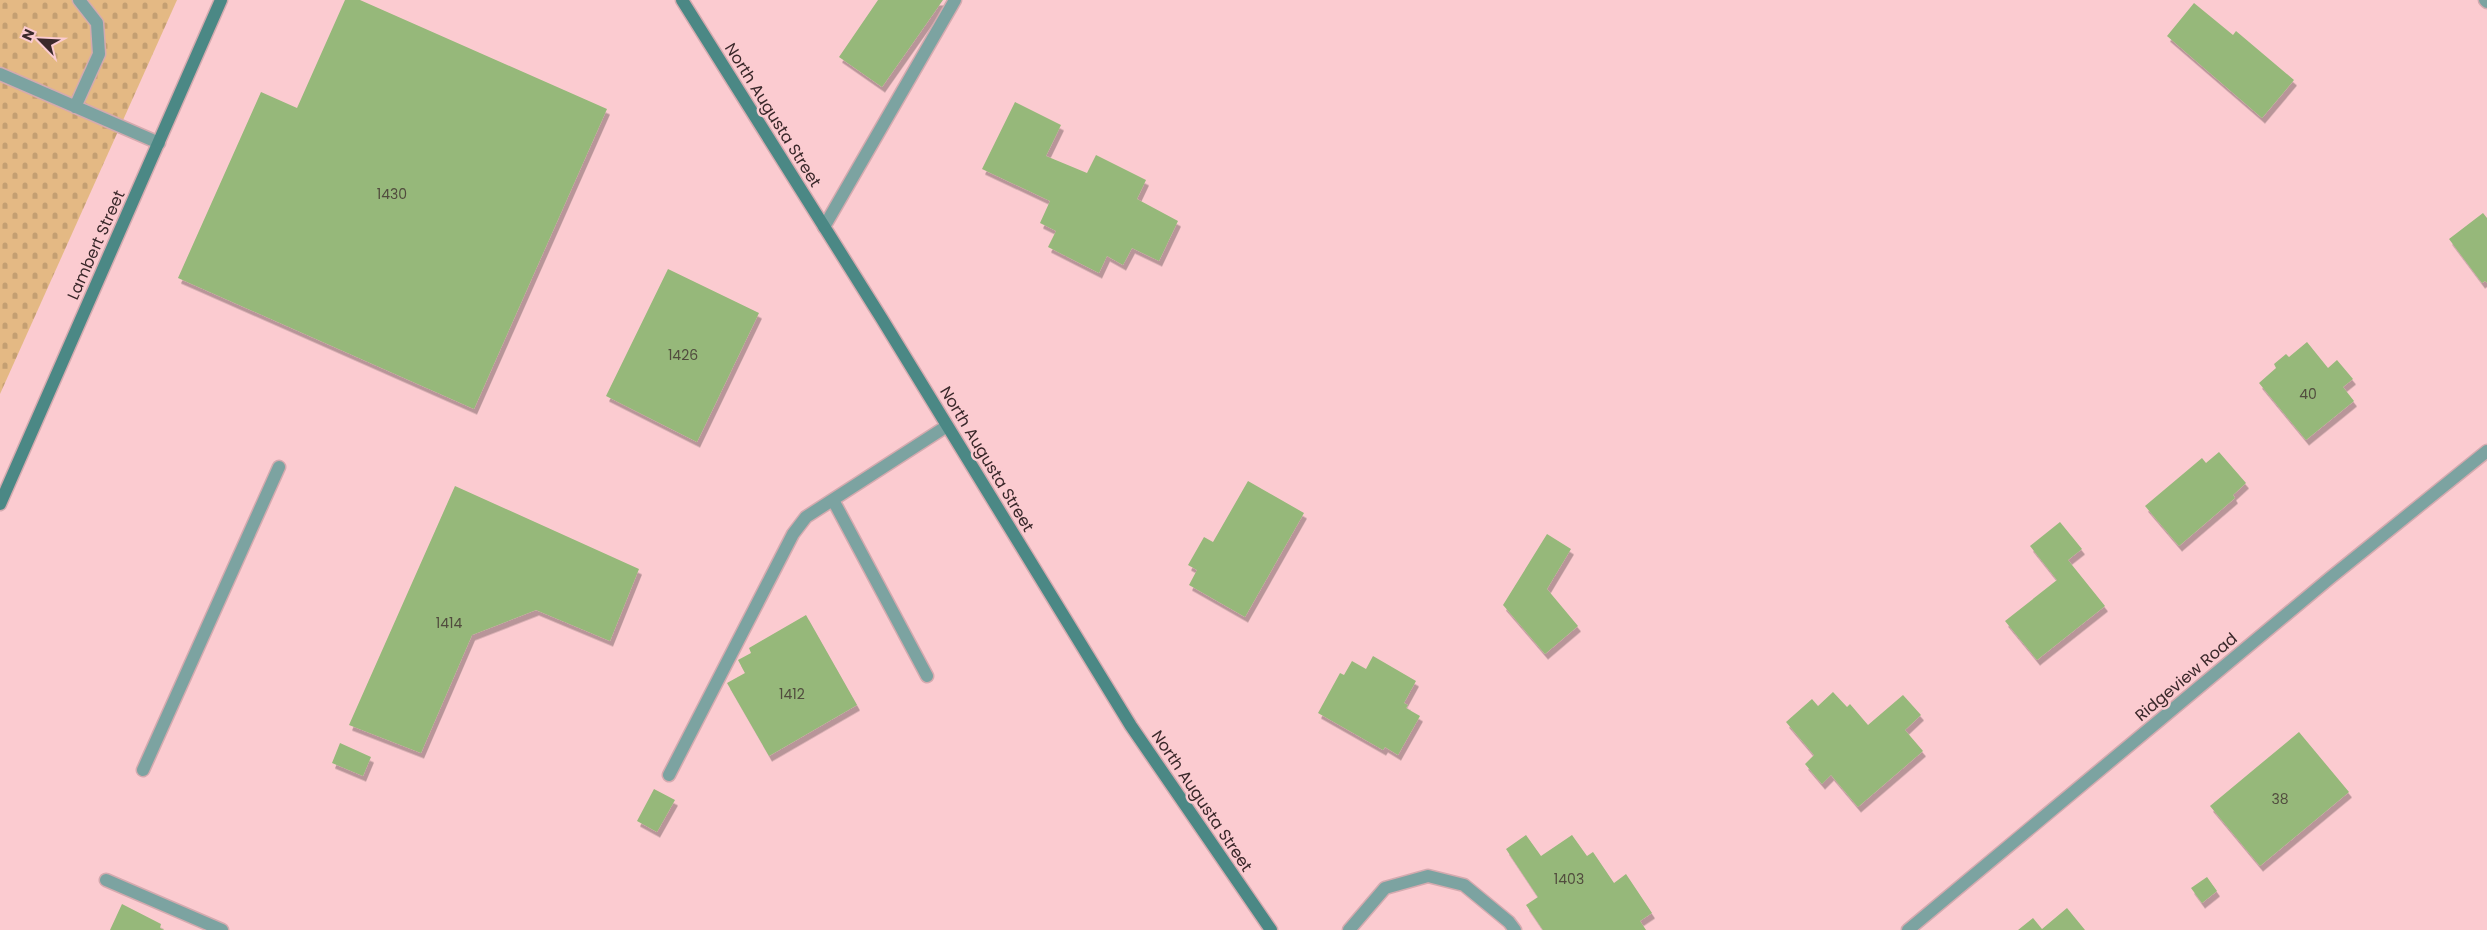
<svg xmlns="http://www.w3.org/2000/svg" width="2487" height="930" font-family="Poppins,sans-serif">
<style>
.cemetery{fill:url(#cemetery-stones)}
.building{fill:#96b87a;filter:url(#shadow)}
.lines{fill:none;stroke-linecap:round;stroke-linejoin:round}
.lane-casing{stroke:#d4aaaf;stroke-width:15}
.street-casing{stroke:#d4aaaf;stroke-width:15}
.secondary-casing{stroke:#d4aaaf;stroke-width:15}
.lane{stroke:#7ca3a1;stroke-width:12}
.street{stroke:#7ca3a1;stroke-width:12}
.secondary{stroke:#4b8885;stroke-width:12}
.labels{text-anchor:middle;dominant-baseline:central;stroke-width:5;stroke-linejoin:round;paint-order:stroke}
.number-label{font-size:14px;fill:#514c3e}
.street-label{font-size:16px;fill:#3a282a;stroke:#fbcbd0}
</style>
<defs>
<pattern id="cemetery-stones" width="16" height="16" patternUnits="userSpaceOnUse" patternTransform="scale(1.25)"><rect width="16" height="16" fill="#e4b984"/><path d="M2 7V4a2 2 0 0 1 4 0v3zM10 15v-3a2 2 0 0 1 4 0v3z" fill="#c49f72"/></pattern>
<filter id="shadow"><feDropShadow dx="3" dy="5.5" stdDeviation="0" flood-color="#0004"/></filter>
</defs>
<rect width="100%" height="100%" fill="#fbcbd0"/>
<path class="cemetery" d="M0,0H177L0,394Z"/>
<path class="building" d="M345,0H360L607,109L474,409L178,278L261,92L297,108Z
M878,0H943L882,87L839,57Z
M2194,3L2233,35L2236,31L2294,80L2262,118L2167,36Z
M1015,102L1061,125L1046,156L1087,173L1096,155L1146,180L1137,199L1178,221L1159,261L1132,248L1123,265L1107,256L1099,273L1048,247L1056,231L1040,223L1050,201L982,169Z
M2483,213L2487,218V283L2485,281L2482,283L2449,239Z
M668,269L759,313L697,442L606,396Z
M2307,342L2328,368L2337,360L2353,379L2343,387L2354,401L2306,440L2259,383L2276,368L2274,364L2286,354L2289,357Z
M2219,452L2246,483L2233,495L2235,498L2179,546L2145,506L2202,458L2206,463Z
M1248,481L1304,513L1245,617L1189,585L1197,570L1188,565L1204,537L1213,542Z
M455,486L639,569L610,641L536,610L472,635L421,753L349,725Z
M2060,522L2082,549L2068,560L2105,606L2037,660L2005,621L2057,580L2030,546Z
M1547,534L1571,549L1547,589L1578,626L1545,654L1503,605Z
M806,615L857,705L769,756L727,683L745,673L738,660L751,653L749,648Z
M1373,656L1416,681L1404,703L1408,705L1406,708L1420,716L1398,755L1385,747L1383,750L1318,713L1340,673L1344,675L1352,661L1366,669Z
M1833,692L1847,707L1850,704L1868,725L1903,695L1921,715L1905,730L1923,751L1858,807L1831,775L1822,784L1805,764L1814,755L1786,722L1812,699L1818,706Z
M2299,732L2349,792L2260,866L2210,806Z
M340,743L371,757L363,776L332,763Z
M654,789L675,800L657,832L637,821Z
M1526,835L1541,856L1572,835L1587,856L1593,852L1614,883L1626,874L1652,913L1640,921L1646,930H1543L1526,905L1538,897L1506,849Z
M2207,877L2217,891L2202,903L2191,888Z
M122,904L161,924L160,928L164,930H110Z
M2067,908L2085,930H2018L2033,918L2042,929Z"/>
<g class="lines">
<defs>
<path id="lane" d="M0,74L159,143
M75,107L99,54L97,23L79,0
M824,227L955,0
M833,500L927,676
M143,770L279,467
M669,775L793,534L806,517L947,426
M106,880L222,930
M1349,930L1385,888L1428,876L1464,885L1509,922L1515,930"/>
<path id="street" d="M2485,0L2487,2
M1908,930L2330,578L2487,451"/>
<path id="secondary" d="M682,0L882,319L1131,726L1271,930
M0,504L221,0"/>
</defs>
<use href="#lane" class="lane-casing"/>
<use href="#street" class="street-casing"/>
<use href="#secondary" class="secondary-casing"/>
<use href="#lane" class="lane"/>
<use href="#street" class="street"/>
<use href="#secondary" class="secondary"/>
</g>
<g class="labels">
<g class="number-label">
<text x="392" y="194">1430</text>
<text x="683" y="355">1426</text>
<text x="2308" y="394">40</text>
<text x="449" y="623">1414</text>
<text x="792" y="694">1412</text>
<text x="2280" y="799">38</text>
<text x="1569" y="879">1403</text>
</g>
<g class="street-label">
<text transform="translate(773 115) rotate(58)">North Augusta Street</text>
<text transform="translate(96 245) rotate(-66)">Lambert Street</text>
<text transform="translate(987 459) rotate(59)">North Augusta Street</text>
<text transform="translate(2186 677) rotate(-40)">Ridgeview Road</text>
<text transform="translate(1202 801) rotate(56)">North Augusta Street</text>
</g>
</g>
<g transform="translate(40 40) rotate(294)" stroke="#fbcbd0" stroke-width="4" paint-order="stroke">
<path d="M0-4L9 19L0 12L-9 19Z" fill="#3a282a"/>
<text y="-8" font-size="14" font-weight="bold" text-anchor="middle" fill="#3a282a">N</text>
</g>
</svg>
